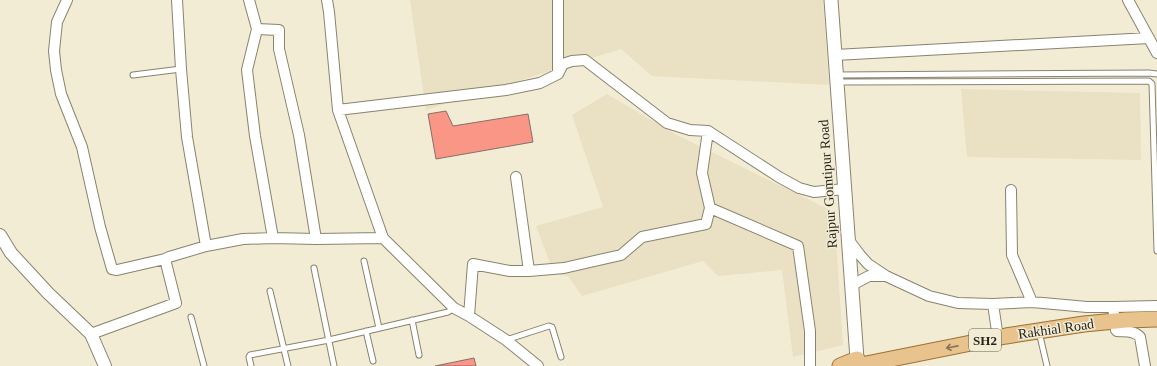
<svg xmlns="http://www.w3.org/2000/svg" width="1157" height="366" font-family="'Times New Roman',serif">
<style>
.built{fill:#eae0c3}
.building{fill:#fa9685;stroke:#866f6a}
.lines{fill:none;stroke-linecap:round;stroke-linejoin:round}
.service-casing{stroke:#89836e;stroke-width:7}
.minor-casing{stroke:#89836e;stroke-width:12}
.tertiary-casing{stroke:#89836e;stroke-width:14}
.secondary-casing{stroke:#89836e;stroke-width:15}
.primary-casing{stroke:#9c7134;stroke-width:17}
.service{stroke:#fff;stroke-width:5}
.minor{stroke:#fff;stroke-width:10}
.tertiary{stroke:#fff;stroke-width:12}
.secondary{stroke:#fff;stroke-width:13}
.primary{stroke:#e9c38d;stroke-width:15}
.oneway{stroke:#887454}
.labels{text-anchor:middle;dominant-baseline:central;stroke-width:3;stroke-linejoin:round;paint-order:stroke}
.shield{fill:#f3ecd5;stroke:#646054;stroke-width:1}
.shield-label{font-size:13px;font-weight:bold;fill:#27241c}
.street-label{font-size:14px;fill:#27241c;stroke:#f3ecd5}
</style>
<rect width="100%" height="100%" fill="#f3ecd5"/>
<path class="built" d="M410,0H823L829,85L652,76L621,49L426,110Z
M961,89L1140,93L1141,160L967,157Z
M607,94L675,134L834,212L843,345L793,357L782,270L718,276L703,261L582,296L568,276L554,274L536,226L603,207L572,115Z"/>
<path class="building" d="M446,111L453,126L528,114L533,142L436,159L428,114Z
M474,358L476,366H435Z"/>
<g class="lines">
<defs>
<path id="service" d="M133,75L181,69
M836,75L1149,73L1157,74
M837,82L1149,81L1152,84L1157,251
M364,261L379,328
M314,268L334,366
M270,291L288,366
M191,317L204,366
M412,320L419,355
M366,331L373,361
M1039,332L1047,366
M506,340L549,326L552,327L561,357
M251,366L249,357L250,355L329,340L448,312L454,308"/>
<path id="minor" d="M67,0L57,22L54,51L56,70L61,94L82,147L100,227L112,269L117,270L165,259L169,257L206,246L187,137L181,69L177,0
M249,0L257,29L279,30V49L299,135L316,239L383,238
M327,0L329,12L338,110L383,238L454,308L469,316L506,340L538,366
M1128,0L1157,53
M835,55L1149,38
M558,72V0
M338,110L506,90L540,83L558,74L563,64L572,61L585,60L667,123L690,130L708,131L779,177L799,188L814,192L845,189
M708,131L702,173L710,208L798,246L810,331V366
M516,177L529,271
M1011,190L1012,255L1032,302
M273,238L316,239
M848,239L860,255L868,264L886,276L929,296L958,303L993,304L1032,302L1087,307H1113L1116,330L1117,331C1125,332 1134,330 1140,337L1145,366
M206,246L243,239L273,238L255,136L247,70L257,29
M852,285L869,276H886
M993,304L998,338
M1113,307L1157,306
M469,316L473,264L510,271H529L564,268L621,255L642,237L706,224L710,208
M91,334L176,303L165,259"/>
<path id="tertiary" d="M0,235L11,253L48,293L91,334L105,366"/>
<path id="secondary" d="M831,0L857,359L859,366"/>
<path id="primary" d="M840,366L857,359
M856,366L1006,336L1084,324L1126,320L1157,319"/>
</defs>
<use href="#service" class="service-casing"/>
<use href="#minor" class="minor-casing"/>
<use href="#tertiary" class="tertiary-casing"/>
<use href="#secondary" class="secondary-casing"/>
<use href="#primary" class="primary-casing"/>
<use href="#service" class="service"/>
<use href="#minor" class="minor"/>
<use href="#tertiary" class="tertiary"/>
<use href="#secondary" class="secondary"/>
<use href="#primary" class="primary"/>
</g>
<defs><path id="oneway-shaft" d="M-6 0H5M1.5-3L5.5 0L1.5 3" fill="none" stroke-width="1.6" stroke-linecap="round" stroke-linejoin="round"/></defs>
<use class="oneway" href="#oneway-shaft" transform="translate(952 347) rotate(169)"/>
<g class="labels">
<rect class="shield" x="969" y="329" width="32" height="22" rx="3"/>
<g class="shield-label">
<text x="985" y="340">SH2</text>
</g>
<g class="street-label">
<text transform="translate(828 184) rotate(-94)">Rajpur Gomtipur Road</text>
<text transform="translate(1056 329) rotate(-8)">Rakhial Road</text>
</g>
</g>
</svg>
